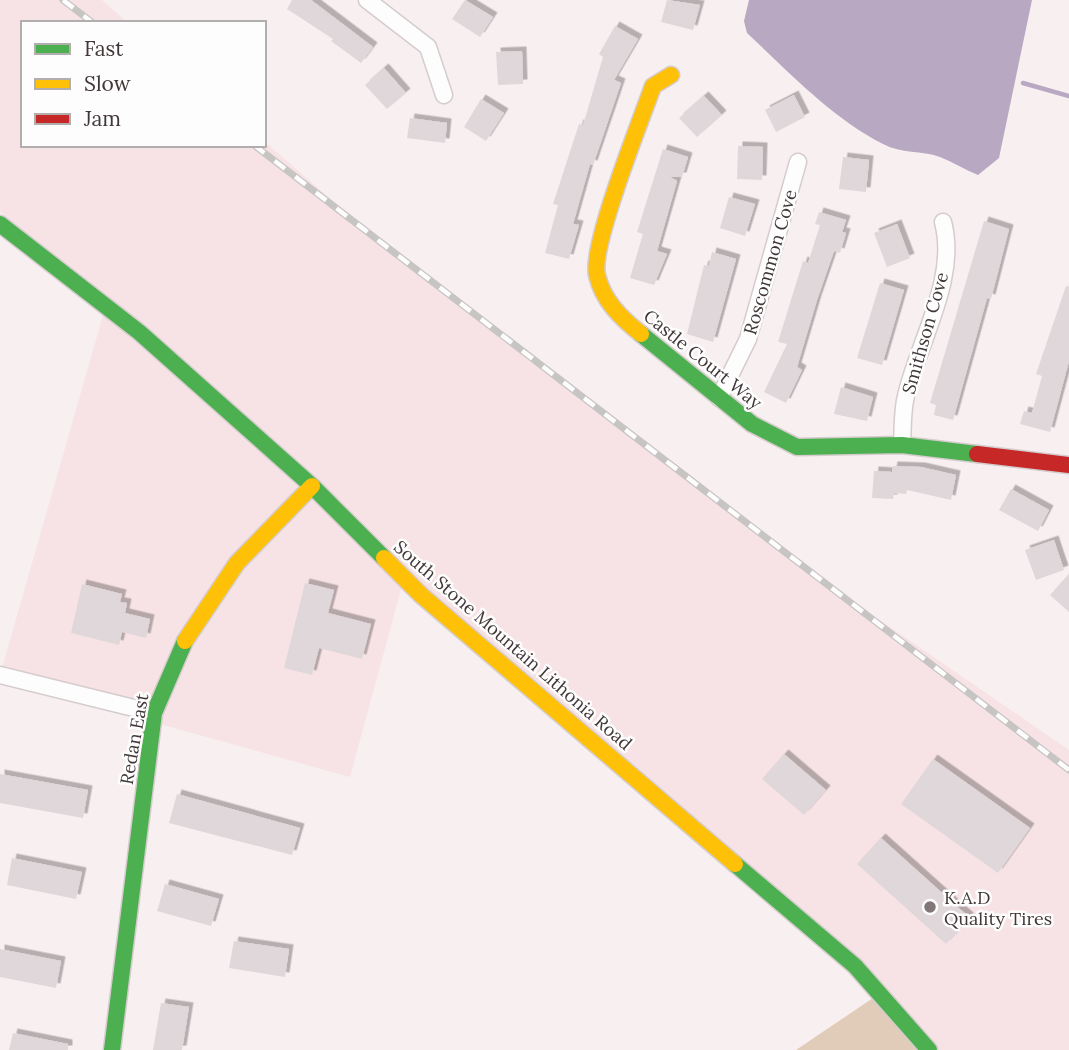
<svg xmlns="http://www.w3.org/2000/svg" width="1069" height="1050" font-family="Lora,serif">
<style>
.built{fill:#f7e3e5}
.forest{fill:#e0ccb8}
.water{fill:#b8a8c2}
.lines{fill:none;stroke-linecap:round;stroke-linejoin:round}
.stream{stroke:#b8a8c2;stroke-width:4.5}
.building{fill:#e0d7da;filter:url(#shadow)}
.street-casing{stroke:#d5cccd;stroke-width:19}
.fast-casing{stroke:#d5cccd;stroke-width:19}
.slow-casing{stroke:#d5cccd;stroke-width:19}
.jam-casing{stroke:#d5cccd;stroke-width:19}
.street{stroke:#fefdfd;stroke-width:16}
.fast{stroke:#4caf50;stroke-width:16}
.slow{stroke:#ffc107;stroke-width:16}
.jam{stroke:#c62828;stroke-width:16}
.rail-casing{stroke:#c7c4c4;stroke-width:7}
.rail{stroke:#fdfdfd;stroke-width:4.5;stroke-dasharray:13;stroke-linecap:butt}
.poi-dot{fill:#827778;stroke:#fdfdfd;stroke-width:2.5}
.labels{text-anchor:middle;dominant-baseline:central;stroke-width:5;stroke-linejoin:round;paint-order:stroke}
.street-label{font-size:18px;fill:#423738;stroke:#fdfdfd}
.poi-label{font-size:18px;fill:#423738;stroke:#fdfdfd;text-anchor:start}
</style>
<defs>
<filter id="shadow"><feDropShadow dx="4.5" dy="-4.5" stdDeviation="0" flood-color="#0004"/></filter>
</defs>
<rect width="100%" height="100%" fill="#f8eff0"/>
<path class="built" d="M0,0H102L128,23H23V145H264V141L366,230L794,561L1069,750V1050H925L876,996L403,582L350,777L149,721L0,675L106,305L0,211Z"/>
<path class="forest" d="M876,996L925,1050H796Z"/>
<path class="water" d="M749,0H1032L999,158L978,175C965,170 953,162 940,157C921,150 902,154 883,144C831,117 790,73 747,33L744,21Z"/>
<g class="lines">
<path class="stream" d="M1023,83L1069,96"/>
</g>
<path class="building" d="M292,0H311L373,47L361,63L331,41L333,39L287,9Z
M465,0L493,17L480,37L452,19Z
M667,0L700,5L693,30L661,22Z
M615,26L638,39L614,80L621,83L593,165L590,164L573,224L579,225L569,259L545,253L558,205L553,204L579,124L583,125L603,57L599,54Z
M522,51L523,84L498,85L496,52Z
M384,68L406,93L387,109L365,85Z
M794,95L805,117L776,132L765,110Z
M704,96L722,115L697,137L679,118Z
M481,99L504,113L486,141L464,127Z
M410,118L447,123L445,143L407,138Z
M738,146L763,147L762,180L737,179Z
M663,149L688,157L682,177H670L677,181L657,251L667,254L654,285L630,278L643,234L637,232Z
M843,157L869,160L866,192L839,189Z
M729,197L755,204L745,236L720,228Z
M819,212L846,220L842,232L846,233L840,253L834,251L817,300L797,367L802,370L786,403L764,392L787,344L778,342L803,261L808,263L820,225L815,224Z
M984,221L1009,229L991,299L987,298L953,420L934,415L936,405L930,403Z
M897,224L910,258L887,267L874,233Z
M712,252L736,259L713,342L687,334L704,265L709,266Z
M880,283L904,290L882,365L857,358Z
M1066,286L1069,287V361L1050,432L1020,424L1024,411L1032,413L1042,376L1036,374Z
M841,387L873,397L867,421L834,414Z
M893,466L921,467L956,475L951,500L907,490L906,494L894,493L893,499L872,498L874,471L892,472Z
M1011,489L1049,510L1038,531L999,510Z
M1054,540L1064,570L1036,580L1025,550Z
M1069,574V612L1050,595Z
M305,583L334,590L328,613L371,624L362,659L319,648L312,675L284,668Z
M82,584L122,594L120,602L127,603L125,613L150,619L146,638L122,632L119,645L71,633Z
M784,754L826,790L804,815L762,779Z
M933,759L1030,828L998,873L901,804Z
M0,774L88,790L83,818L0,803Z
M177,794L300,828L292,855L169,823Z
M881,838L970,918L946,944L857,864Z
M12,858L82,872L76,899L7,885Z
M165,884L219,899L211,926L157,911Z
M234,941L289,949L285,977L229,968Z
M0,949L61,961L56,988L0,977Z
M161,1003L189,1007L182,1050H153Z
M13,1033L68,1044V1050H9Z"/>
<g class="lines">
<defs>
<path id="street" d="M367,0L428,47L444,95
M719,398L748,339L798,162
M902,445C903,429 902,411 906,396C919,340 958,279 943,222
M0,675L154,713"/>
<path id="fast" d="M0,224L139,332L312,486L384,558
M641,334L752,424L797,447L902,445L977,454
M735,864L855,966L929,1050
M112,1050L154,713L185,641"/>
<path id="slow" d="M641,334C621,318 603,301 597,275C590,247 641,120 653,86L671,75
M384,558L421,595L735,864
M185,641L237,563L312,486"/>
<path id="jam" d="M977,454L1069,465"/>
</defs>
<use href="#street" class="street-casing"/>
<use href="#fast" class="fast-casing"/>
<use href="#slow" class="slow-casing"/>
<use href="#jam" class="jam-casing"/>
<use href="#street" class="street"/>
<use href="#fast" class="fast"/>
<use href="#slow" class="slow"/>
<use href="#jam" class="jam"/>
<defs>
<path id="rail" d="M63,0L93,23
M254,145L1069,770"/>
</defs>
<use href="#rail" class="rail-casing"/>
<use href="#rail" class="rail"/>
</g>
<circle class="poi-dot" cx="930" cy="907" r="7"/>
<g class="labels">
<g class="street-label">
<text transform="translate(770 262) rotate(-74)">Roscommon Cove</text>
<text transform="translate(925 333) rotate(-74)">Smithson Cove</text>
<text transform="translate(703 359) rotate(39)">Castle Court Way</text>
<text transform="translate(513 645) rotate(41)">South Stone Mountain Lithonia Road</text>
<text transform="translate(134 739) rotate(-80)">Redan East</text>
</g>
<g class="poi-label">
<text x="944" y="897">K.A.D<tspan x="944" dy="21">Quality Tires</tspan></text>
</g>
</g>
<rect x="21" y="21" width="245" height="126" fill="#fdfdfd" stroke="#b2aeae" stroke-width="2"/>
<rect x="35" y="44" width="35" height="10" fill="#4caf50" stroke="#b2aeae" stroke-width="2"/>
<text x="84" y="56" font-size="21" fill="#423738">Fast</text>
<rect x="35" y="79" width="35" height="10" fill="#ffc107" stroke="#b2aeae" stroke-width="2"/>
<text x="84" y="91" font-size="21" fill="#423738">Slow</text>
<rect x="35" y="114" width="35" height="10" fill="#c62828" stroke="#b2aeae" stroke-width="2"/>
<text x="84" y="126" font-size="21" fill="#423738">Jam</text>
</svg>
